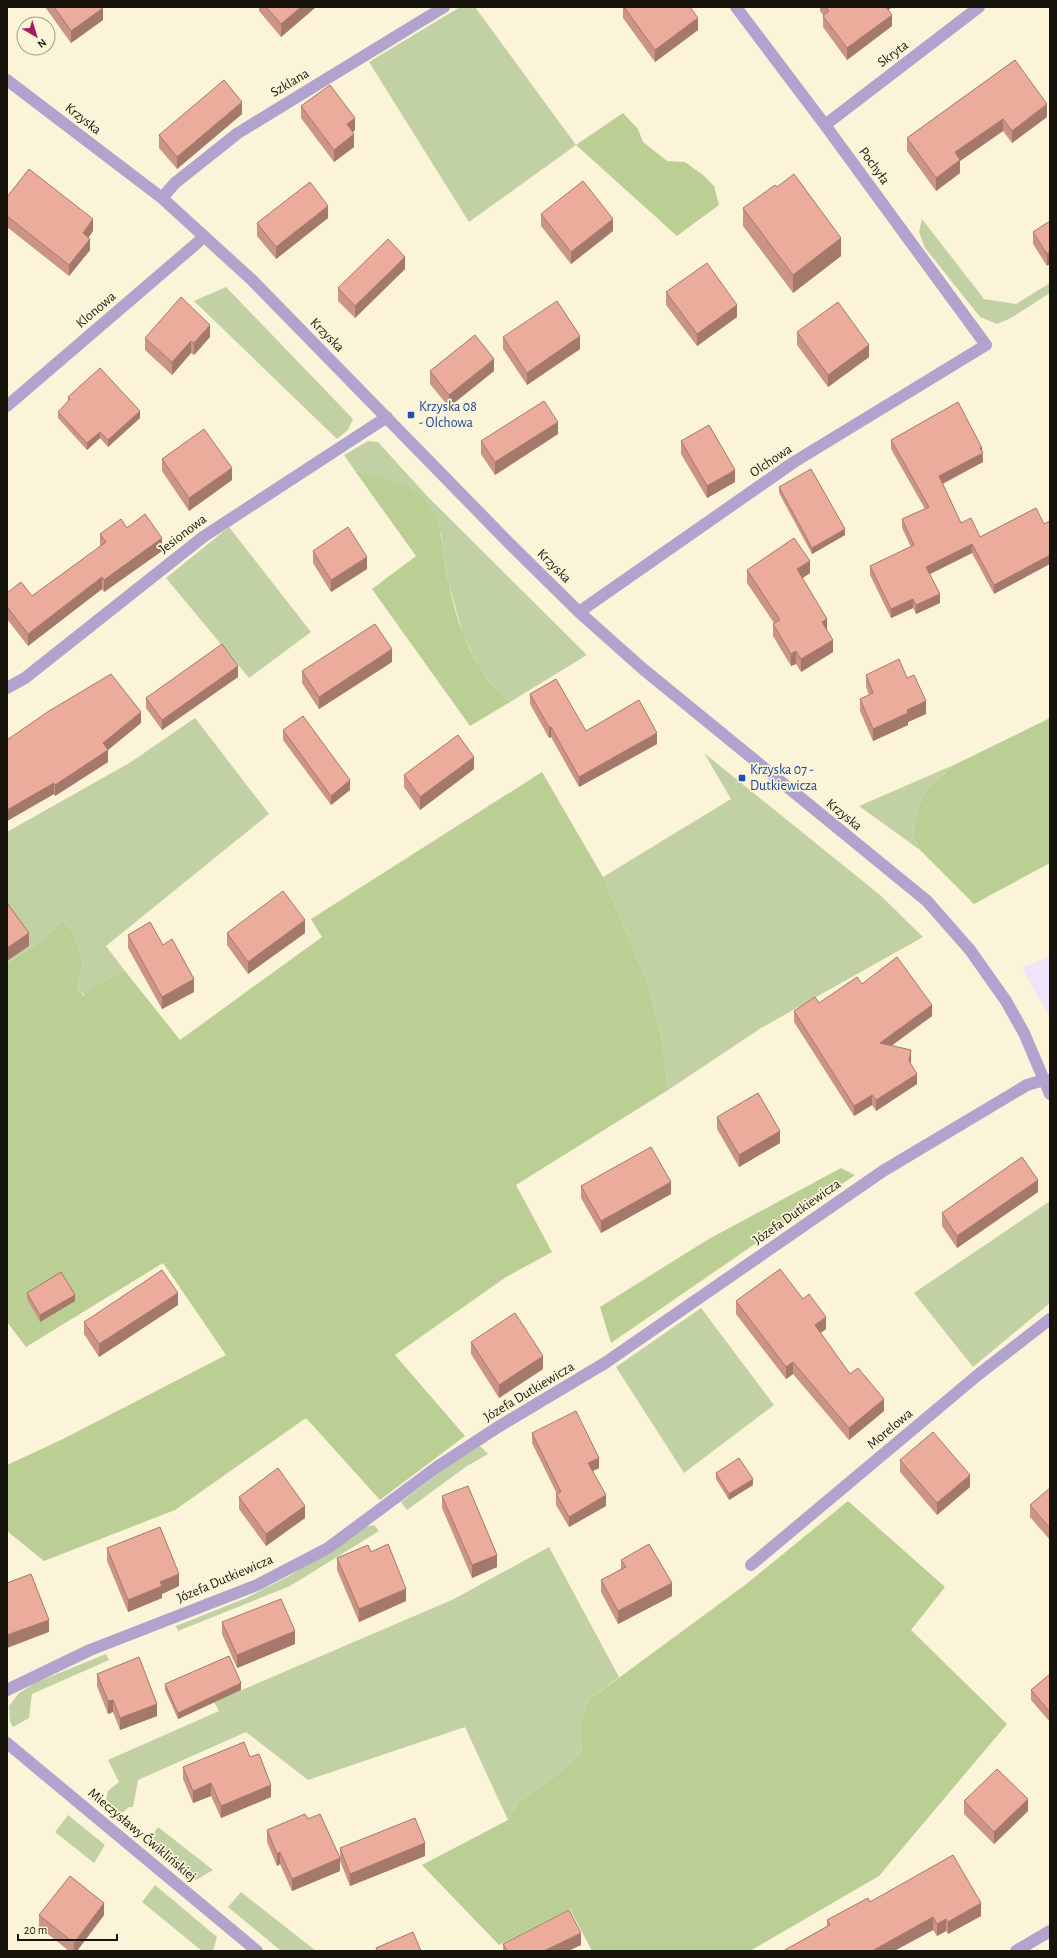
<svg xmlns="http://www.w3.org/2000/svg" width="1057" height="1958" font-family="'Alegreya Sans',sans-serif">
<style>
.industrial{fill:#eee5fb}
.green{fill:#c2d1a3}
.forest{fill:#bbce94}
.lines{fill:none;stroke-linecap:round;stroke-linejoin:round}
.minor{stroke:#b1a3ce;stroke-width:12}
.wall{fill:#cb9485}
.shaded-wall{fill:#a5786c}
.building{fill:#ecac9b;stroke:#a5786c}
.transit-dot{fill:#1a4fb4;stroke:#fbf4d9;stroke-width:1.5}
.labels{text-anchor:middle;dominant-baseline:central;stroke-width:3.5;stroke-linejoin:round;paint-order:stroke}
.street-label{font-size:14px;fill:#17150b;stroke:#fbf4d9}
.transit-label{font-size:14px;fill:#164399;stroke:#fbf4d9;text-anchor:start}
</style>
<rect width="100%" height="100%" fill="#fbf4d9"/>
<path class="industrial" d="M1050,956V1018L1022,968Z"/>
<path class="green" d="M460,7H475L576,145L469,222L369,62Z
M922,219L984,299L1016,304L1050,283V293L1011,318L997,324L980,317L925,248L919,232Z
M226,287L353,419L348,430L337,439L194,301Z
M368,441L378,442L428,497L587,655L510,702L498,692L479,668L463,635L448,581L441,534L388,481L355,471L344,455Z
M229,527L311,632L249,678L166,578Z
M195,718L269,814L106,946L125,971L104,980L85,996L77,987L83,964L74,932L62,920L43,939L7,964V832L131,762Z
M704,753L880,895L923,937L761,1028L668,1090L661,1036L647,982L603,877L731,799Z
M956,764L927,788L917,810L913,835L920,850L859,806Z
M1050,1201V1303L973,1367L914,1293Z
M701,1308L774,1405L684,1473L616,1367Z
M480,1446L488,1454L467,1466L407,1510L401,1502L451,1464Z
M374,1525L379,1531L290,1586L178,1631L176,1626L246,1598L291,1575L364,1527Z
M549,1547L619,1677L590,1699L579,1724L582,1751L563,1770L519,1802L508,1820L465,1727L308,1780L246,1732L138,1780L133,1807H129L121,1814L106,1799L108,1791L119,1782L108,1760L219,1711L214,1702L454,1599Z
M106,1654L109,1660L32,1694L29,1718L13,1727L10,1722L9,1706L19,1693L37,1682Z
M68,1815L105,1845L94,1863L55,1832Z
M158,1827L213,1870L196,1880L147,1842Z
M155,1885L217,1937L213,1951H202L142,1902Z
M241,1892L316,1951H281L228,1907Z"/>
<path class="forest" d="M623,113L638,129L643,142L667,161L685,162L703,175L714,186L719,205L677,236L576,145Z
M355,471C368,475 403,483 413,490C443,511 442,547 448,580C457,625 473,673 510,702L470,726L372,589L416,556Z
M1050,718V863L974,904L920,850L913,835L917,810L927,788L956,764Z
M542,772L603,877L647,982L661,1036L668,1090L516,1185L552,1252L506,1277L395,1355L465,1436L380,1500L306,1418L175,1510L44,1561L7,1531V1465L61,1440L226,1355L163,1263L26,1347L7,1322V964L43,939L62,920L74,932L83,964L77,987L84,996L104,980L125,971L180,1040L322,937L311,919Z
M841,1168L855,1175L611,1343L600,1307L707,1240Z
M848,1501L945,1587L911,1630L1007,1724L879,1876L750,1951H592L570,1909L499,1945L422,1865L508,1820L519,1802L563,1770L582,1751L579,1724L590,1699L745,1585Z"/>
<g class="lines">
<path class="minor" d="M7,80L162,198L252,280L509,543L579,612L643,669L927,901L970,950L1006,1001L1024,1033L1050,1094
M825,125L979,7
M162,198L175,183L238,133L444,7
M7,406L204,237
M579,612L794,462L986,345L825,125L736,7
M7,688L25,678L203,537L387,417
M751,1565L979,1374L1050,1319
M7,1690L90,1650L257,1585L328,1548L437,1467L498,1427L605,1363L883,1171L1027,1085L1044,1080H1050
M7,1743L257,1951
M1016,1951L1050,1931"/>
</g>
<path class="wall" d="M45,7H102L103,20L71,43Z
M259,7H316L281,37L259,11Z
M623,7H690L698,30L655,62L623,18Z
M820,7H892L888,10L892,26L847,60L823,27V15L820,11Z
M1015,60L1047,117L1012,143L1003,131L960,161V173L936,191L907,151V138Z
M301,106L355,130L352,132L354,147L334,162L301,118Z
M242,114L177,169L159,148V135Z
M777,187L841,256L793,293L743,226V208Z
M7,197L93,231L88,238L90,250L69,276L7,227Z
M541,214L613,231L571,264L541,226Z
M328,218L276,259L257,236V223Z
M1050,221L1047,266L1033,244V232Z
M405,269L355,318L338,301V288Z
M666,292L737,317L697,346L666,305Z
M797,332L869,357L828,387L797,345Z
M210,337L194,355L191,353L172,375L145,350V338Z
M503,337L580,349L527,385L503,349Z
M430,371H494L449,407L430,384Z
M68,397L140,418L108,447L100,438L87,450L58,418V412L68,402Z
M558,434L495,475L481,454V441Z
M891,440L982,448L983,462L943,484L961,523L980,537L1036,508L994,594L972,553L930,574L940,603L916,614L913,608L891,618L870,575V566L911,547L902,528V519L925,509L891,449Z
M681,441L735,482L707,498L681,454Z
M162,459L232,480L189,511L162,471Z
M779,487L845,535L812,554L779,493Z
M127,528L162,551L104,592L102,589L28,646L7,619V593L32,596L100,547V534Z
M313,551L367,569L331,592L313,563Z
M747,570L810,573L802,578L827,630L833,652L801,672L796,664L791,666L773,636V624L774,623L747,583Z
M392,662L319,709L302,683V671Z
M866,675L907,678L926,714L908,722V725L873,741L860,711V699L869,695L866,687Z
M238,677L162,730L146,708V698Z
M530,694L586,731L657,744L579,787L551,737L549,738L530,704Z
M141,723L108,750V762L55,796L54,794L7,821V740Z
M283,730L350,790L331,805L283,740Z
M474,769L420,810L404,787V775Z
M227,933H305L248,974L227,945Z
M128,935L163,945L194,992L162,1009L128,948Z
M819,1003L932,1016L891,1046L911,1061L910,1063L917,1084L876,1111L872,1105L854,1116L794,1022V1011Z
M717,1117L780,1143L739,1167L717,1129Z
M581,1186L671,1194L601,1233L581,1198Z
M1038,1192L957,1248L942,1226V1213Z
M27,1293L75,1301L40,1322L27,1299Z
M803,1299L826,1329L820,1333L850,1374L884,1411L849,1440L793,1374L786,1379L736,1314V1301Z
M178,1305L99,1357L84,1334V1322Z
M471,1342L543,1369L499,1398L471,1354Z
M532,1433L599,1468L593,1471L606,1506L569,1527L556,1505V1494H557L532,1443Z
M900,1460L970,1487L937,1515L900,1472Z
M716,1473L753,1485L729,1500L716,1479Z
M1050,1488V1540L1030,1517V1505Z
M442,1496L497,1567L472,1578L442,1508Z
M239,1497L305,1518L266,1546L239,1509Z
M107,1548L179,1586L162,1594V1598L128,1612L107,1561Z
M371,1552L406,1601L359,1622L337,1570V1558Z
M621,1560L672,1596L618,1624L601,1592V1580L621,1569Z
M222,1622L295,1644L237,1668L222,1634Z
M97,1674L157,1716L120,1730L113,1712L108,1714L97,1686Z
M1050,1674V1722L1031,1700V1690Z
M165,1684L241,1690L178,1719L165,1690Z
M250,1757L271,1797L221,1818L211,1796L193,1803L183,1779V1767Z
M964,1801L1028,1811L994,1844L964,1814Z
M308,1819L340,1871L292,1891L280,1864L277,1866L267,1842V1830Z
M340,1848L425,1856L350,1886L340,1861Z
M870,1902L981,1916L948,1934L946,1931L937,1936L933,1930L894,1951H783L827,1926V1920Z
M39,1915H104L77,1951H69L39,1927Z
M503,1944L581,1945L568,1951H503Z"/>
<path class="shaded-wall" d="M301,7H316L281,37V24Z
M883,7H892L883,14Z
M103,8V20L71,43V31Z
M892,15V26L847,60V48Z
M698,18V30L655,62V50Z
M242,102V114L177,169V157Z
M1047,104V117L1012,143V131Z
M355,118V130L347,137V124Z
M1003,119V131L960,161V173L936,191V178L955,152Z
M354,134V147L334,162V150Z
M328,206V218L276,259V247Z
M93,219V231L83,245V233Z
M613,219V231L571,264V252Z
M841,238V256L793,293V275Z
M90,239V250L69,276V265Z
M1050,252V264L1047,266V254Z
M405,257V269L355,318V306Z
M737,305V317L697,346V334Z
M210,325V337L194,355V343Z
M580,336V349L527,385V373Z
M191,341V353L172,375V362Z
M869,345V357L828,387V375Z
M494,359V371L449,407V395Z
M140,411V418L108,447V440Z
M558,422V434L495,475V462Z
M100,432V438L87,450V443Z
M980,448H982L983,462L939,485V476Z
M232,468V480L189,511V498Z
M735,470V482L707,498V486Z
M845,529V535L812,554V548Z
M162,538V551L104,592V580Z
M972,544V553L926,576V567Z
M1050,555V564L994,594V585Z
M367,557V569L331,592V580Z
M810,561V573L797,582V569Z
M102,577V589L28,646V634Z
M940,594V603L916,614V605Z
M913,599V608L891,618V609Z
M827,619V632L822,622Z
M833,640V652L801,672V659Z
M392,649V662L319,709V697Z
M796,651V664L791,666V654Z
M238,666V677L162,730V720Z
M926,701V714L908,722V725L873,741V729L907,710Z
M141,712V723L103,754V743Z
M549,727H551V737L549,738Z
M657,733V744L579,787V777Z
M108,750V762L55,796V785Z
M474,757V769L420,810V797Z
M350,780V790L331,805V796Z
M54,783V794L7,821V810Z
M305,920V933L248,974V962Z
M29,933V946L7,961V948Z
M194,979V992L162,1009V997Z
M932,1005V1016L880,1054V1043Z
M911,1050V1061L909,1071V1061Z
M917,1074V1084L876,1111V1100Z
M872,1095V1105L854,1116V1106Z
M780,1131V1143L739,1167V1155Z
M1038,1180V1192L957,1248V1236Z
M671,1182V1194L601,1233V1221Z
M178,1293V1305L99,1357V1344Z
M75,1295V1301L40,1322V1315Z
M826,1317V1329L815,1337V1325Z
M543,1356V1369L499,1398V1385Z
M793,1362V1374L786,1379V1367Z
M884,1399V1411L849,1440V1428Z
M599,1458V1468L588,1473V1463Z
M970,1475V1487L937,1515V1503Z
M753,1479V1485L729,1500V1494Z
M606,1495V1506L569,1527V1517Z
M305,1506V1518L266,1546V1534Z
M497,1555V1567L472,1578V1565Z
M179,1574V1586L162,1594V1598L128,1612V1600L160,1582Z
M672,1583V1596L618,1624V1611Z
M406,1589V1601L359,1622V1609Z
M49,1620V1632L7,1648V1635Z
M295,1631V1644L237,1668V1655Z
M241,1683V1690L178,1719V1713Z
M113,1700V1712L108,1714V1701Z
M157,1704V1716L120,1730V1718Z
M211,1783V1796L193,1803V1791Z
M271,1785V1797L221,1818V1806Z
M1028,1799V1811L994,1844V1832Z
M425,1843V1856L350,1886V1874Z
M280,1852V1864L277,1866V1854Z
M340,1858V1871L292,1891V1879Z
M104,1903V1915L77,1951H74V1943Z
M981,1903V1916L948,1934V1922Z
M933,1917V1930L894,1951H872Z
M946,1919V1931L937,1936V1924Z
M581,1933V1945L568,1951H544Z"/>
<path class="building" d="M54,7H102L103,8L71,31Z
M266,7H301L281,24Z
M624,7H690L698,18L655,50Z
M826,7H886L892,15L847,48L823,16L829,11Z
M1015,60L1047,104L1012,131L1003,119L955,152L960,160L936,178L907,138Z
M224,80L242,102L177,157L159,135Z
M330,85L355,118L347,124L354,134L334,150L301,106Z
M29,169L93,219L83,233L90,239L69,265L7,216V197Z
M794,174L841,238L793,275L743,208L775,185L777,187Z
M583,181L613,219L571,252L541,214Z
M310,182L328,206L276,247L257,223Z
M1050,221V252L1047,254L1033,232Z
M388,239L405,257L355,306L338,288Z
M707,263L737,305L697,334L666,292Z
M181,297L210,325L194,343L191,341L172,362L145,338Z
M557,301L580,336L527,373L503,337Z
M838,302L869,345L828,375L797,332Z
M475,335L494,359L449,395L430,371Z
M100,368L140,411L108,440L100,432L87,443L58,412L70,399L68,397Z
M544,401L558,422L495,462L481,441Z
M958,402L982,448H980L983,453L939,476L961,523L971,518L980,537L1036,508L1044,524L1050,521V555L994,585L972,544L926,567L940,594L916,605L913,599L891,609L870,566L914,545L902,519L929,507L891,440Z
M709,425L735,470L707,486L681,441Z
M204,429L232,468L189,498L162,459Z
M811,469L845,529L812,548L779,487Z
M145,514L162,538L104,580L102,577L28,634L7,607V593L21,582L32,596L106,542L100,534L121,519L127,528Z
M348,527L367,557L331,580L313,551Z
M794,538L810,561L797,569L827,619L822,622L833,640L801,659L796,651L791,654L773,624L780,620L747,570Z
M375,624L392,649L319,697L302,671Z
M222,644L238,666L162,720L146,698Z
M899,659L907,678L914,675L926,701L907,710L908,713L873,729L860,699L873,693L866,675Z
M111,674L141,712L103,743L108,750L55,785L54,783L7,810V740L49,711Z
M556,679L586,731L639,700L657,733L579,777L551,727H549L530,694Z
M303,716L350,780L331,796L283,730Z
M458,735L474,757L420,797L404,775Z
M283,891L305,920L248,962L227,933Z
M7,903L29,933L7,948Z
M150,922L163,945L172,939L194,979L162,997L128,935Z
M897,957L932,1005L880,1043L911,1050L909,1061L917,1074L876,1100L872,1095L854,1106L794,1011L815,997L819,1003L857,977L862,984Z
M758,1093L780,1131L739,1155L717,1117Z
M651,1147L671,1182L601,1221L581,1186Z
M1022,1157L1038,1180L957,1236L942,1213Z
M780,1269L803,1299L809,1294L826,1317L815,1325L850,1374L858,1368L884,1399L849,1428L793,1362L786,1367L736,1301Z
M162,1270L178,1293L99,1344L84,1322Z
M61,1272L75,1295L40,1315L27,1293Z
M515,1313L543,1356L499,1385L471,1342Z
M576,1411L599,1458L588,1463L606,1495L569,1517L556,1494L561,1492L532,1433Z
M933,1432L970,1475L937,1503L900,1460Z
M739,1458L753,1479L729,1494L716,1473Z
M278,1468L305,1506L266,1534L239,1497Z
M468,1486L497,1555L472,1565L442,1496Z
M1050,1488V1528L1030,1505Z
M160,1527L179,1574L160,1582L162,1586L128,1600L107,1548Z
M388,1544L406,1589L359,1609L337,1558L368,1545L371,1552Z
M649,1544L672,1583L618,1611L601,1580L626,1567L621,1560Z
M31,1574L49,1620L7,1635V1583Z
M281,1599L295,1631L237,1655L222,1622Z
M229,1656L241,1683L178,1713L165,1684Z
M139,1657L157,1704L120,1718L113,1700L108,1701L97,1674Z
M1050,1674V1712L1031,1690Z
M244,1742L250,1757L259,1754L271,1785L221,1806L211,1783L193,1791L183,1767Z
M997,1769L1028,1799L994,1832L964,1801Z
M305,1814L308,1819L320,1814L340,1858L292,1879L280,1852L277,1854L267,1830Z
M415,1818L425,1843L350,1874L340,1848Z
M953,1855L981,1903L948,1922L946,1919L937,1924L933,1917L872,1951H783L830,1925L827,1920L868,1898L870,1902Z
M70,1876L104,1903L74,1943L39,1915Z
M569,1910L581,1933L544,1951H507L503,1944Z
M413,1932L421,1951H377L376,1948Z"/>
<g class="transit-dot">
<rect x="407" y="411" width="8" height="8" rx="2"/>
<rect x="738" y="774" width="8" height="8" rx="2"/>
</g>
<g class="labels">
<g class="street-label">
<text transform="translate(893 54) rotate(-37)">Skryta</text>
<text transform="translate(290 83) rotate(-31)">Szklana</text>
<text transform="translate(83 119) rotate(38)">Krzyska</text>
<text transform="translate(874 166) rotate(54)">Pochyła</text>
<text transform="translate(96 310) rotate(-41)">Klonowa</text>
<text transform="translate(327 335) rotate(45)">Krzyska</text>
<text transform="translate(771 461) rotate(-34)">Olchowa</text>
<text transform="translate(183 534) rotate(-37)">Jesionowa</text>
<text transform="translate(554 566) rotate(45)">Krzyska</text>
<text transform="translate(844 815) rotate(39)">Krzyska</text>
<text transform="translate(797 1212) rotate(-35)">Józefa Dutkiewicza</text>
<text transform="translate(529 1392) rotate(-31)">Józefa Dutkiewicza</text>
<text transform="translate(890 1429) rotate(-40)">Morelowa</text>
<text transform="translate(225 1579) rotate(-23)">Józefa Dutkiewicza</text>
<text transform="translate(142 1835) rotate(40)">Mieczysławy Ćwiklińskiej</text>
</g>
<g class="transit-label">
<text x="419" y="407">Krzyska 08<tspan x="419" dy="16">- Olchowa</tspan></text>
<text x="750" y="770">Krzyska 07 -<tspan x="750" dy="16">Dutkiewicza</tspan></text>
</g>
</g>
<rect width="1057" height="1958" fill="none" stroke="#17150b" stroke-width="16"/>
<g transform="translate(36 36) rotate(142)"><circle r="19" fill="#fbf4d9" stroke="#a09b87"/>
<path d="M0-3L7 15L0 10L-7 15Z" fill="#a5195e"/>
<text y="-6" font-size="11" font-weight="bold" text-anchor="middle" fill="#17150b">N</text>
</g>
<path d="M18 1934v6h99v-6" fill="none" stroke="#17150b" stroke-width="2"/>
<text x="24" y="1934" font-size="12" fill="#17150b" stroke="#fbf4d9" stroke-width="3" paint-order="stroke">20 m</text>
</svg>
